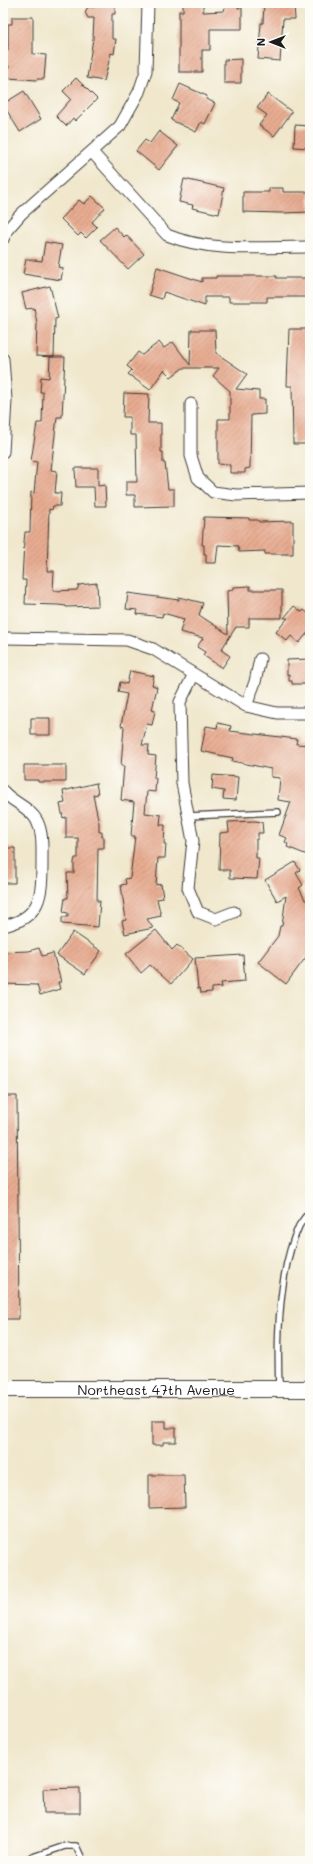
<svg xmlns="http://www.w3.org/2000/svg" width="313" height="1864" font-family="Mali,sans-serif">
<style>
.building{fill:url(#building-hatch)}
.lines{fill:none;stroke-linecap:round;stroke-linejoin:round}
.lane-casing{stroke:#3c3a36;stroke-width:8}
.street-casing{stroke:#3c3a36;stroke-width:13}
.secondary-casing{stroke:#3c3a36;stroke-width:18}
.lane{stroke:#fff;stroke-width:5.5}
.street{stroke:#fff;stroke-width:11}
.secondary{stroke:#fff;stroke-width:16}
.labels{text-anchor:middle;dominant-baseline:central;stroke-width:3;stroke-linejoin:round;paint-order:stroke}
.street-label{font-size:14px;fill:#1c1c1c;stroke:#fdfcf7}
</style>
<defs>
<pattern id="building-hatch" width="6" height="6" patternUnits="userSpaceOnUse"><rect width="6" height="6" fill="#e7ac91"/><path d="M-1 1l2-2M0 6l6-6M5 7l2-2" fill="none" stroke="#c6937c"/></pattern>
</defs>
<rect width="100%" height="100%" fill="#fdfcf7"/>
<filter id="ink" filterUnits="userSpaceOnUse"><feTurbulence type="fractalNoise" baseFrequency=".025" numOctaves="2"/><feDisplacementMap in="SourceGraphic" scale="8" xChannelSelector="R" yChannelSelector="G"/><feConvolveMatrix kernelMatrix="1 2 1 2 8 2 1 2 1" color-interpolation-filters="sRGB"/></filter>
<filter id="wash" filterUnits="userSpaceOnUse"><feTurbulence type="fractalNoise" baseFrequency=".012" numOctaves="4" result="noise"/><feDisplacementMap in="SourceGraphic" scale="16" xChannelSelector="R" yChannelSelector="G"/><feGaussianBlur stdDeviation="0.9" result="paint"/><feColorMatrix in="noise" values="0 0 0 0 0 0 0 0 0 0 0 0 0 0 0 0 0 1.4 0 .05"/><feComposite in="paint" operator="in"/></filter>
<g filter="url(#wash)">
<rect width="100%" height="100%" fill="#f0e7cc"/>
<g id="blocks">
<path class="building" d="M94,3H115V14H112V39H116L114,54L111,53L104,81L87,78L93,38L94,18H88L85,12L88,7H94Z
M183,3H203V12L224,11L226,3H238V8H242V29H210V50H202V72H179V11H183Z
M264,3L294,5L295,19H283L280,61L258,59L261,23H263Z
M12,17H33V54L46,55L44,79H37V80L8,78L9,66H3V51H8V24H12Z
M241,59V83H224V60Z
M76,78L97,99L75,121L73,118L66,126L56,116L71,99L63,91Z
M180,84L207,96L206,99L215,103L205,124L201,122L196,132L171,120L179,103L173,100Z
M24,91L41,119L20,132L3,104Z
M268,94L292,112L274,136L259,125L267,115L257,108Z
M295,125L310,126V148L294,147Z
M159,131L178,146L159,170L136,151L145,140L150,143Z
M184,179L224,188L219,214L192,208L193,205L179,202Z
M269,188H283V192H310V212L283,213L243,212V192H269Z
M92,196L105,208L92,222L97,227L86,238L81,233L78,236L61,219L79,200L84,204Z
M115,227L124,237L126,235L144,254L128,269L100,240Z
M45,242L62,245L58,267L63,268L61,280L23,274L26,259L42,261Z
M157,267L202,282V278H216V276H277L276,278H310V297H267V302H229V297H205V306L164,292L162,299L149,295Z
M50,286L58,318L55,319L54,357L36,356L37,323L34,308L26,309L22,293Z
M289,329H310V444H293L292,386H287Z
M191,330H215L216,353L247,374L236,389L259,391V399H265V414L251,415L250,468L245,469V473H230V465L218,464V419H230V391L213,376L219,368H183L171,377L164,370L150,390L128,374L132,370L127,366L138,352L142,355L159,342L164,348L173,342L190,365Z
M50,357H65L62,417H57L51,470L57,471L55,493H61L60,506H53L52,510L49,509L47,571H54L53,591L77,590L79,585L97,583L98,606L66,607V606L58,605L25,604L26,580H22L24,542L25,532H30L31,492L34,493L37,462L31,461L37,423H42L43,392H40L41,377L49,378Z
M124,393L149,394L148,423H161V452H163V463H165L168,489H174V506L135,507V495H126V482H137L136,435H130V417H123Z
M75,468H98V486L105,485L106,506H95L94,487H76Z
M204,517L249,518V520H258L259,522L293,521V554H265V551L239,552L238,546L218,545L216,563H206V554H204V545H202Z
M250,586V590H282V618H249V627H236L221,650L230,656L222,668L203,655L205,652L197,647L203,638L180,632L184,619L163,613L162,617L137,614L138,610L126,609L128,593L179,600V597L203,603L199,615L228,634L227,591L233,590V587Z
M294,606L302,612L304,610L310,615V630L299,643L291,636L287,641L276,632L288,618H284Z
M310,659V684H292V681H289V674L287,675V660Z
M130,671L154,676L152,685L157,687L152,710L155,711L152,725L147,724L142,745H149L148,755L156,756L154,778H156L155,792L147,791L145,813L161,815L160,825H165L164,844H166L165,858H158L156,885L161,884L163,898L157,899L161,916L147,919L153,928L125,934L122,921L126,920L121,885L126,884L125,879L130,878L135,836H131L134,802L121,800L124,766H121L124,727L121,726L127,694L118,692L120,682L127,684Z
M31,718H50V735H31Z
M218,723L231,726L230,731L297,739L296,744L310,745V856L287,847L288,844L285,842L287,838L279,835L291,802L278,800L280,778L271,777V769L232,761L233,758L201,751L206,726L217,728Z
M24,765H66V782H38V780H24Z
M213,775L238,777L236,800L223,799L224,791L212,789Z
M96,783L98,794L93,795L99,823V832H102V837H104V848H98L97,901H100L98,927L62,924V917H68V913L63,912L65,898H68L67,873H74V862L75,858H78V838H66V817L63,818L60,804L65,803L63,791Z
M255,821L262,822L263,833H258V839H256V858H259L257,879L230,878V870H219L220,833L229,832L228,822Z
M3,848H15V883H3Z
M295,862L300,870L296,873L303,885L299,888L305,900L310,901L308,947H310V958L306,957L286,984L258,962L278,936L280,926H282L286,896L277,901L265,880Z
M156,930L172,950L177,945L193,959L171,984L150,965L141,973L126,954Z
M73,932L101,951L85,974L57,955Z
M39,948L42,956L53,953L61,982H58L60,989L40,995L37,985L3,984V952L29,951Z
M243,955L245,981L221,983L222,987L212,988V992L201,993L200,988L198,989L195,958Z
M3,1096H17L19,1319H3Z
M152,1421H166V1428H176V1442H163V1445H152Z
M149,1475H184L185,1507L149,1508Z
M80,1788V1813H44L43,1789Z"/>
</g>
</g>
<g filter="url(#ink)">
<use href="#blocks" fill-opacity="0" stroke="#3c3a36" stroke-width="1"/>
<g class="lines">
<defs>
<path id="lane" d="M188,816L278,812
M279,1387C277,1338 279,1270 299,1226C302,1221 306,1216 310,1211
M21,1861L65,1846H76L83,1861"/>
<path id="street" d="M92,152L167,235C210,253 264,247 310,247
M3,239L7,230L21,214L120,126L139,92L146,71L148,3
M3,359L6,400L3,452
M191,404V456L198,478L213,492L236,495L310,493
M3,638L127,640L153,649L246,706L277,713H310
M194,674L180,702L182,783L193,841L188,888L198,912L216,919L234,912
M246,706L255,682L260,659
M3,791C13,803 30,807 37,821C43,833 42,847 42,861C42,894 42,918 3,926"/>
<g id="secondary">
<path id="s1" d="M3,1389H310"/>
</g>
</defs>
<use href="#lane" class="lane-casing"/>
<use href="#street" class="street-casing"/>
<use href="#secondary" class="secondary-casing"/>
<use href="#lane" class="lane"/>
<use href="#street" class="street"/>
<use href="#secondary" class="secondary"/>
</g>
</g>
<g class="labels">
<g class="street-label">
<text stroke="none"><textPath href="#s1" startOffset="153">Northeast 47th Avenue</textPath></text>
</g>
</g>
<rect width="313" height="1864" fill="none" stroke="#fdfcf7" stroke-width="16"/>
<g transform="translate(271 42) rotate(270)" stroke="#fdfcf7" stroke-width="3" paint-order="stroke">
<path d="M0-3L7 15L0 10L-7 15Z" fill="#1c1c1c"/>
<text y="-6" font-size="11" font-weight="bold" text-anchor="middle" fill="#1c1c1c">N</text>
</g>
</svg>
